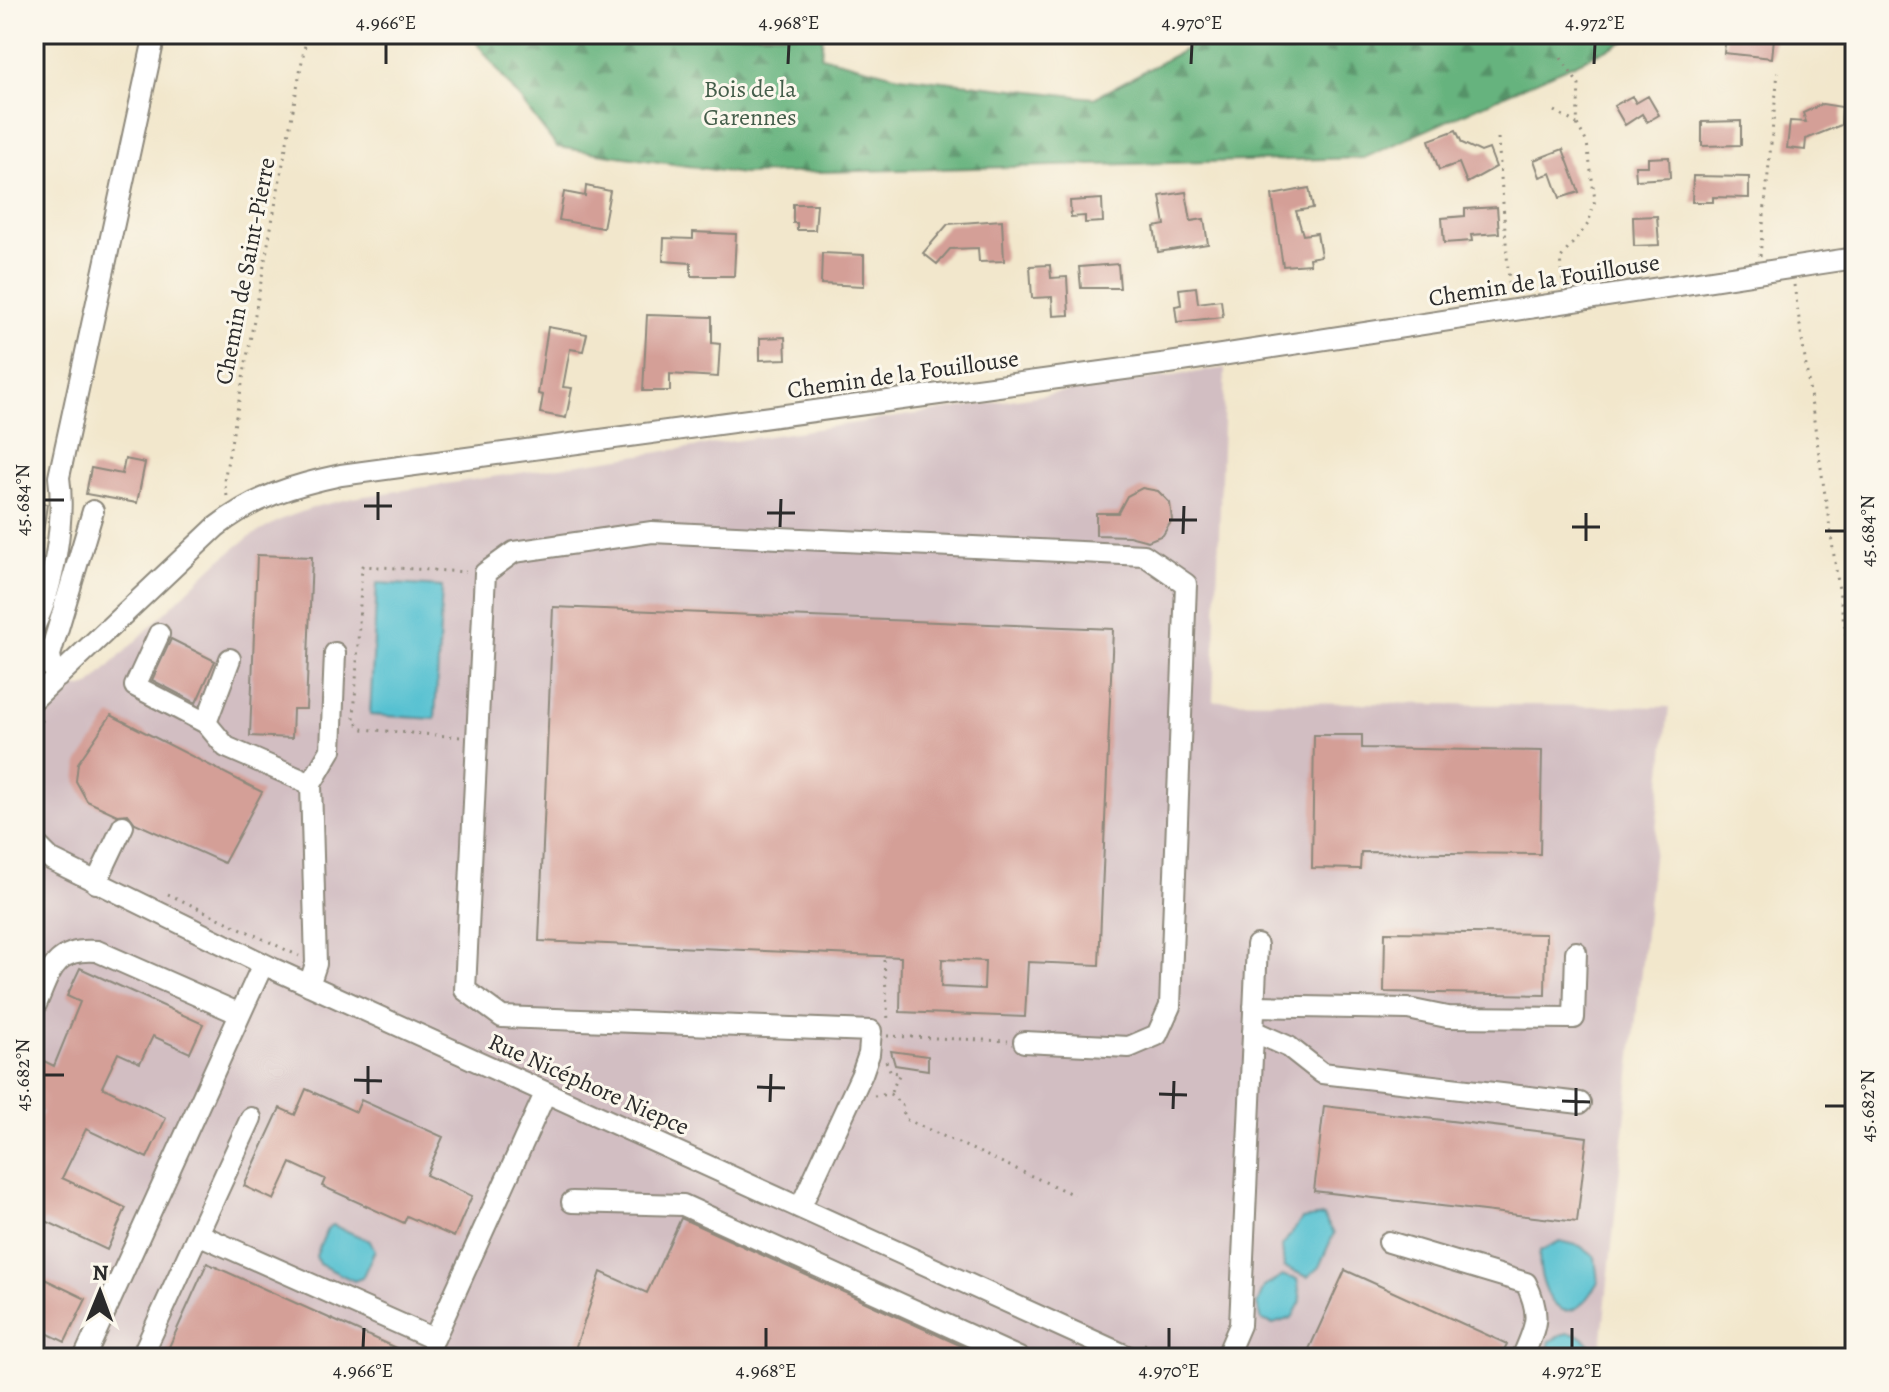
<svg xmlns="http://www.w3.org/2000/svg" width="1889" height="1392" font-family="Alegreya,serif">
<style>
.industrial{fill:#d2bec2}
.forest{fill:url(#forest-firs);stroke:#486f54;stroke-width:2}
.water{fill:#56c1d1;stroke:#40767e;stroke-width:2}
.building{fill:#d49f97;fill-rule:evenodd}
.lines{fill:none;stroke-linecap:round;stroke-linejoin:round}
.minor-casing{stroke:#8e897c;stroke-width:24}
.path{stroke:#8e897c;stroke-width:3;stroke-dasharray:2 6;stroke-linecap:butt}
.minor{stroke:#fff;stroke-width:20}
.ticks{fill:none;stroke:#2b2b2b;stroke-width:3}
.labels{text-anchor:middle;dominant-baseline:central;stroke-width:6;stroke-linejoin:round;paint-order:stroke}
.park-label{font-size:24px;fill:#445d4a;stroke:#fbf7ec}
.street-label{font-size:24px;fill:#2b2b2b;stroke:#fbf7ec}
.neatline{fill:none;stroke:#2b2b2b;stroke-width:3}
.ticks-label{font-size:20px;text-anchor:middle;fill:#2b2b2b}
</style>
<defs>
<pattern id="forest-firs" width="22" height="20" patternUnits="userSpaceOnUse" patternTransform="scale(2)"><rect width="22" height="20" fill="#66b37e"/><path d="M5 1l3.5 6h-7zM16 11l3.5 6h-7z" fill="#549267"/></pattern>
</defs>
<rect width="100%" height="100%" fill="#fbf7ec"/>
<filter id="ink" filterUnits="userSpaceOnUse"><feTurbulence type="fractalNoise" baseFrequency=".0125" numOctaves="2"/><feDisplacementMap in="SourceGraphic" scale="16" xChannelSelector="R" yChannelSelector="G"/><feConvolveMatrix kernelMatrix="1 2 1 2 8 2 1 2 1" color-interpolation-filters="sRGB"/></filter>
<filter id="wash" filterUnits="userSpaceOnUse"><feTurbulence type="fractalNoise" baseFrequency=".006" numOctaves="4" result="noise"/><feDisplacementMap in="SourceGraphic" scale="32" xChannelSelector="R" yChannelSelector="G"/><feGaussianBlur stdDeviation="1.8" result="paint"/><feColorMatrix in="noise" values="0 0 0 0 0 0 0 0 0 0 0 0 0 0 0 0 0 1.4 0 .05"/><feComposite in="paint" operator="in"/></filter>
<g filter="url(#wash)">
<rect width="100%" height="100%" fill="#f2e7cc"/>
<path class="industrial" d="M1225,368L1213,701L1669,707L1600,1358H34V694L89,686L214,565L248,538L282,519L318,506L358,497Z"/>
<path class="forest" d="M470,34H823L821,56L899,76L1094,98L1214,34H1641L1364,158L742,174L557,147Z"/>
<path class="water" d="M377,583L442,587L435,719L370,715Z
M1323,1216L1334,1233L1319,1267L1308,1277L1284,1267L1282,1246L1302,1219Z
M333,1225L370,1241L375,1250L362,1278L354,1281L319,1264L316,1256L327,1229Z
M1560,1241L1580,1246L1595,1257L1598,1282C1593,1289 1586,1302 1578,1307C1550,1325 1536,1270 1540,1251Z
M1283,1276L1297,1279L1301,1301L1292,1318L1273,1324L1262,1320L1257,1305L1264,1287Z
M1566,1333C1583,1334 1591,1341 1595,1358H1546L1550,1341Z"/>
<g id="blocks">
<path class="building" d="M1726,34L1774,38L1772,58L1724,53Z
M1632,96L1636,103L1648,96L1659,115L1647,122L1642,114L1625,125L1614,106Z
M1822,104L1842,107L1841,125L1806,139L1805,150L1787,148L1790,121L1806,122L1803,113Z
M1741,121V145L1702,146V122Z
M1456,130L1462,143L1481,152L1489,149L1496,167L1467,183L1459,163L1439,170L1429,140Z
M1563,149L1579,192L1560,198L1551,173L1540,177L1534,160Z
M1669,157L1670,178L1636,180L1635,166H1648V158Z
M1693,176L1749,177V198L1713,197V202H1692Z
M586,186L610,191L603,228L559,220L564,192L585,196Z
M1309,188L1313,208L1296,211L1303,235L1317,233L1321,256L1309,258L1310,264L1283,266L1272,195Z
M1186,192L1191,221L1204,219L1208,244L1158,252L1154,227L1165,225L1160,196Z
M1102,199L1103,222L1085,223V216L1071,217L1070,201Z
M793,204H817L815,230H797V223H793Z
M1497,207L1499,233L1471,235L1472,241L1444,243L1442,218L1465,216V209Z
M1657,216L1659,245L1634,246L1633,217Z
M1002,220L1004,261L979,262L978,248L950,249L937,264L923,253L948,224Z
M693,232L736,234L734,276H691V263L663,261L664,238L693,239Z
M822,253L864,255V286L821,284Z
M1118,264L1120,288H1081L1079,267Z
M1050,265L1051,278L1067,277L1069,315L1053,316L1052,297L1032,298L1030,266Z
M1196,287L1198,303L1221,300L1223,317L1177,322L1175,306L1181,305L1179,289Z
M647,315L712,317V343L720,344L718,377L670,374V391H643Z
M548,327L587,334L583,351L570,349L563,387L572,388L566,418L540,413L543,395L538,394Z
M785,337L786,359L760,360V338Z
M125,459L145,463L137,503L86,494L91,468L122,474Z
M1142,488L1158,491L1170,503L1172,520L1163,535L1148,541L1129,536L1096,535V513H1118L1127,496Z
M34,501L47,504L36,583H34Z
M257,555L312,557L306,709H293L292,738L250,736Z
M553,607L1113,629L1099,965L1028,962L1025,1017L900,1012L901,957L539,941ZM942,959L985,961L984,989L941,987Z
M171,639L215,661L196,703L152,680Z
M111,715L262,792L224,863L135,823L128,814L117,815L87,801L76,781L78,763Z
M1314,735H1362V748L1542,751L1540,854L1361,852L1360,869L1312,868Z
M1385,932L1546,934L1545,995L1384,992Z
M80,968L203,1024L190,1053L153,1036L140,1063L118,1053L102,1087L166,1118L147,1158L86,1129L62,1178L126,1208L107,1250L44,1220L34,1241V1131L43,1112L34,1107V1066L38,1058L54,1066L80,1002L67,996Z
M891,1051L928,1056V1070L895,1065Z
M306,1089L356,1112L361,1100L443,1137L426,1175L472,1196L454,1237L407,1216L404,1223L322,1186L325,1179L291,1163L274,1200L244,1186L280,1108L295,1115Z
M1324,1106L1587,1137L1577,1222L1314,1191Z
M681,1218L988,1358H572L601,1272L647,1293Z
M207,1263L269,1291L418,1358H164Z
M1345,1270L1507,1344L1500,1358H1305Z
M34,1274L86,1299L65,1342L34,1327Z"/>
</g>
</g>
<g filter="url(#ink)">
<use href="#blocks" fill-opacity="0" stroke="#8e897c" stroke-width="2"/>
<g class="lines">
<defs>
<path id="minor" d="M34,627C54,587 65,520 59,477L155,34
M159,634L135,686L206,723L226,747L311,784L316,964L309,985
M58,677L53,671L50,655L93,511
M34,699L216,527C254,497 294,485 341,475L1169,363L1855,258
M206,723L230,659
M311,784L331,750L335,653
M34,842L52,860L274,969L1131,1358
M96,883L123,826
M1254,1006L1408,1009L1447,1017L1574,1018L1576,952
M34,1009C50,974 52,947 97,951L240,1014
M1253,1031L1289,1047L1322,1073L1580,1103
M572,1202L683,1205L1019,1358
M800,1208L862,1074L869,1054L871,1031L502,1017L465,990L485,573L514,552L652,532L1144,555L1186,584L1170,1006L1157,1035L1129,1047L1024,1042
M198,1234L434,1339L545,1094
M1389,1242L1526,1283C1542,1316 1536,1326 1522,1358
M84,1358L263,964
M141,1358L251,1118
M1222,1358L1228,1353L1240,1325L1257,945"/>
</defs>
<use href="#minor" class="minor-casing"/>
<path class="path" d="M1561,58L1579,85L1577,124L1587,143L1595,200L1588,224L1560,259L1563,283
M1555,111L1577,124
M1498,138L1510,294
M1760,256L1778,72
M1794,285L1855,698
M227,496L224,481L307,34
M460,737L362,729L354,720L362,566L466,572
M34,768L36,732L45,715
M34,806L44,825
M168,894L299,956
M884,960L888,1021
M887,1036L1008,1041
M886,1061L891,1072L900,1073L890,1094
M874,1096L890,1094L902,1105L905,1119L1074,1195
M1144,1344L1162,1350L1167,1358"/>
<use href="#minor" class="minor"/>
</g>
</g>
<path class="ticks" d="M386,64V44M788,64L789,44M1191,64L1192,44M1594,64L1595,44M44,500H64M364,506H392M767,513H795M378,520V492M1169,520H1197M780,527L781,499M1572,527H1600M1825,531H1845M1183,534L1184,506M1586,541V513M44,1075H64M354,1080L382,1081M757,1087L785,1088M368,1094V1066M1159,1094L1187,1095M1562,1101L1590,1102M770,1102L771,1074M1825,1106H1845M1173,1109L1174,1081M1576,1116V1088M363,1348L364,1328M766,1348V1328M1169,1348V1328M1572,1348V1328"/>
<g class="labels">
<g class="park-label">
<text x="750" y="89">Bois de la<tspan x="750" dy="28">Garennes</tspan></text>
</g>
<g class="street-label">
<text transform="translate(245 271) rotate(-79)">Chemin de Saint-Pierre</text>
<text transform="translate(1544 280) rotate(-9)">Chemin de la Fouillouse</text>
<text transform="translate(903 374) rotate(-8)">Chemin de la Fouillouse</text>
<text transform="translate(589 1084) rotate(24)">Rue Nicéphore Niepce</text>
</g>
</g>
<rect width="1889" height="1392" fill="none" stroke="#fbf7ec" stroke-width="88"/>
<g transform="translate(100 1292) rotate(1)" stroke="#fbf7ec" stroke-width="6" paint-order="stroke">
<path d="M0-6L14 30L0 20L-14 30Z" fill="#2b2b2b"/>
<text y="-12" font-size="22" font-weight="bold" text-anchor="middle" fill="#2b2b2b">N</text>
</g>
<rect x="44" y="44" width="1801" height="1304" class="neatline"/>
<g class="ticks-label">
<text x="386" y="29">4.966°E</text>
<text x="789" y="29">4.968°E</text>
<text x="1192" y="29">4.970°E</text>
<text x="1595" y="29">4.972°E</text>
<text transform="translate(22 500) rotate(-90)" y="7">45.684°N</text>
<text transform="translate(1867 531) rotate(-90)" y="7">45.684°N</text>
<text transform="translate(22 1075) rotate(-90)" y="7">45.682°N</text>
<text transform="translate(1867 1106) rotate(-90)" y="7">45.682°N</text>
<text x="363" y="1377">4.966°E</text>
<text x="766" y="1377">4.968°E</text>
<text x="1169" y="1377">4.970°E</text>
<text x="1572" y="1377">4.972°E</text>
</g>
</svg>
